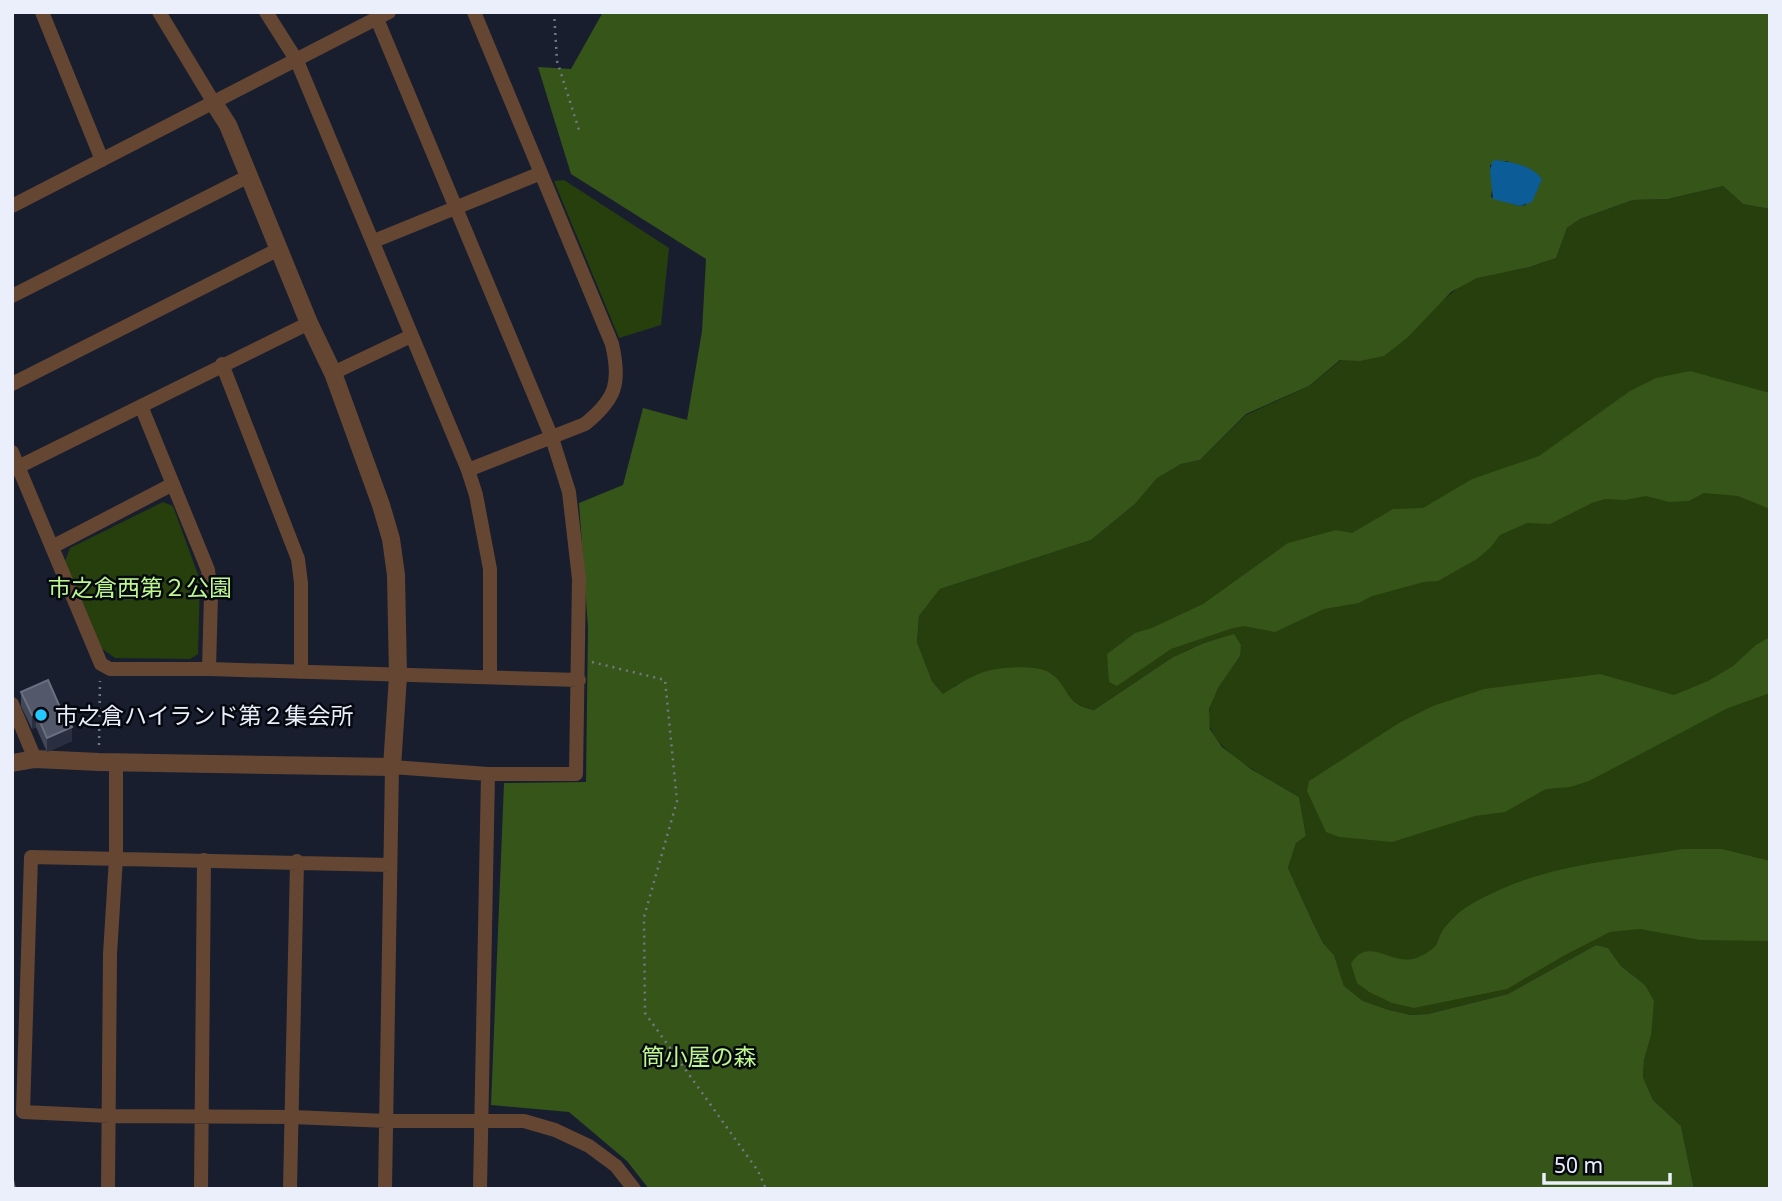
<svg xmlns="http://www.w3.org/2000/svg" width="1782" height="1201" font-family="'Noto Sans','Noto Sans JP',sans-serif">
<style>
.green{fill:#263f0d}
.forest{fill:#365518;fill-rule:evenodd}
.water{fill:#0b5c97}
.lines{fill:none;stroke-linecap:round;stroke-linejoin:round}
.path{stroke:#737886;stroke-width:2.5;stroke-dasharray:2 5;stroke-linecap:butt}
.minor{stroke:#654632;stroke-width:14}
.tertiary{stroke:#654632;stroke-width:18}
.wall{fill:#414758}
.shaded-wall{fill:#292f40}
.building{fill:#53596a;stroke:#6b7080;stroke-width:2}
.poi-dot{fill:#23c9fe;stroke:#06080f;stroke-width:2.5}
.labels{text-anchor:middle;dominant-baseline:central;stroke-width:5;stroke-linejoin:round;paint-order:stroke}
.park-label{font-size:23px;fill:#bdf88e;stroke:#06080f}
.poi-label{font-size:23px;fill:#ebeffb;stroke:#06080f;text-anchor:start}
</style>
<rect width="100%" height="100%" fill="#181e2e"/>
<path class="green" d="M564,180L669,248L661,325L619,338L554,181Z
M1723,186L1743,204L1770,209V1189H1694L1681,1126L1653,1100L1643,1077L1644,1060L1651,1036L1645,985L1621,966L1608,948L1596,945L1508,994L1428,1014L1411,1015L1389,1010L1363,1001L1344,986L1334,955L1323,943L1314,925L1288,868L1296,843L1306,836L1299,797C1271,778 1198,749 1210,707C1215,688 1229,672 1240,656L1234,635L1204,643L1173,657L1094,710C1072,706 1064,691 1052,674L956,685L944,695L932,681L917,642L919,616L940,589L1091,540L1135,504L1157,477L1181,464L1200,460L1246,415L1309,386L1341,360C1403,363 1425,303 1473,279C1488,272 1509,272 1526,268C1536,266 1546,261 1556,258L1567,228L1580,219L1633,200L1668,199Z
M163,502L173,506L200,580L198,654L190,659L115,658L101,648L65,561L70,548Z"/>
<path class="forest" d="M603,12H1770V209L1743,204L1723,186L1668,199L1633,200L1580,219L1567,228L1556,258L1530,267L1477,278L1451,292L1407,338L1384,356L1360,361L1340,360L1309,386L1246,414L1200,460L1181,464L1157,478L1135,504L1091,540L940,589L919,616L917,642L932,681L943,694C955,686 968,678 981,673C997,667 1036,664 1050,673C1070,686 1063,704 1094,710L1173,657L1204,643L1234,634L1241,645L1240,656L1218,688L1209,709L1210,729L1222,747L1251,769L1299,797L1306,836L1296,843L1288,868L1314,925L1323,943L1334,955L1344,986L1363,1001L1389,1010L1411,1015L1428,1014L1508,994L1596,945L1608,948L1621,966L1645,985L1654,1001L1651,1036L1644,1060L1643,1077L1653,1100L1681,1126L1694,1189H649L627,1161L569,1112L491,1105L504,783L586,782L588,628L579,503L623,485L643,408L687,420L702,331L706,259L571,174L538,67L571,69ZM1506,161L1528,168L1526,205L1520,206L1491,197L1493,183L1490,165Z
M1690,371L1770,393V509L1738,496L1704,493L1689,501L1669,502L1646,496L1625,500L1605,499L1592,503L1550,524L1527,523L1500,535L1490,548L1477,559L1438,581L1424,582L1372,596L1359,603L1324,609L1275,632L1244,626L1230,629L1171,649L1117,686L1109,682L1107,654L1135,633L1152,628L1203,604L1288,543L1336,530L1352,533L1393,509L1423,508L1472,479L1539,456L1630,391L1656,378Z
M1770,637V693L1728,708L1589,781L1570,787L1546,789L1505,812L1475,816L1392,842L1339,837L1326,832L1307,791L1309,781L1399,723L1433,706L1484,689L1600,674L1674,695L1708,681L1733,666L1756,645Z
M1682,849H1722L1770,861V941L1700,940L1640,929L1610,932L1565,955L1507,989L1414,1008L1392,1003L1369,992L1357,983L1351,964C1367,936 1390,964 1413,959C1419,958 1433,950 1436,945C1439,941 1439,935 1443,930C1447,924 1455,916 1461,911C1469,905 1480,899 1489,895C1550,864 1616,861 1682,849Z"/>
<path class="water" d="M1495,160C1511,162 1532,165 1542,179L1532,202L1520,206L1493,199L1490,171L1492,162Z"/>
<g class="lines">
<path class="path" d="M554,12L557,61L580,133
M592,662L665,680L677,801L644,917L645,1013L758,1171L766,1189
M99,745L100,681"/>
<path class="minor" d="M42,12L102,160
M159,12L214,103
M266,12L297,61L468,470L585,424C616,399 621,383 612,344L474,12
M377,19L552,438L569,492L579,579L576,774H488L392,767L385,1189
M12,206L389,12
M374,241L541,173
M12,296L249,176
M222,364L298,559L301,583V672
M333,373L411,336
M12,384L279,249
M12,452L101,664L110,669H209L211,595L208,570L141,406
M12,470L309,323
M468,470L476,495L490,569V676
M52,547L173,484
M209,669L579,680
M12,704L35,759
M390,865L31,857L23,1112L109,1116L293,1117L387,1121H524L555,1130L589,1146L616,1166L634,1189
M108,1189L110,954L116,858V762
M201,1189L204,860
M290,1189L297,861
M480,1189L488,774"/>
<path class="tertiary" d="M12,763L35,759L99,762L392,767L398,676L396,575L391,539L381,505L333,373L309,323L228,125L214,103"/>
</g>
<path class="wall" d="M21,692L72,741L47,752L36,727L32,729L21,706Z"/>
<path class="shaded-wall" d="M36,713V727L32,729V715Z
M72,727V741L47,752V738Z"/>
<path class="building" d="M48,680L62,712L65,710L72,727L47,738L36,713L32,715L21,692Z
M12,1175L15,1189H12Z"/>
<circle class="poi-dot" cx="41" cy="715" r="7"/>
<g class="labels">
<g class="park-label">
<text x="140" y="587">市之倉西第２公園</text>
<text x="699" y="1056">筒小屋の森</text>
</g>
<g class="poi-label">
<text x="55" y="715">市之倉ハイランド第２集会所</text>
</g>
</g>
<rect width="1782" height="1201" fill="none" stroke="#ebeffb" stroke-width="28"/>
<path d="M1544 1173v10h126v-10" fill="none" stroke="#ebeffb" stroke-width="3.5"/>
<text x="1554" y="1173" font-size="21" fill="#ebeffb" stroke="#06080f" stroke-width="5" paint-order="stroke">50 m</text>
</svg>
